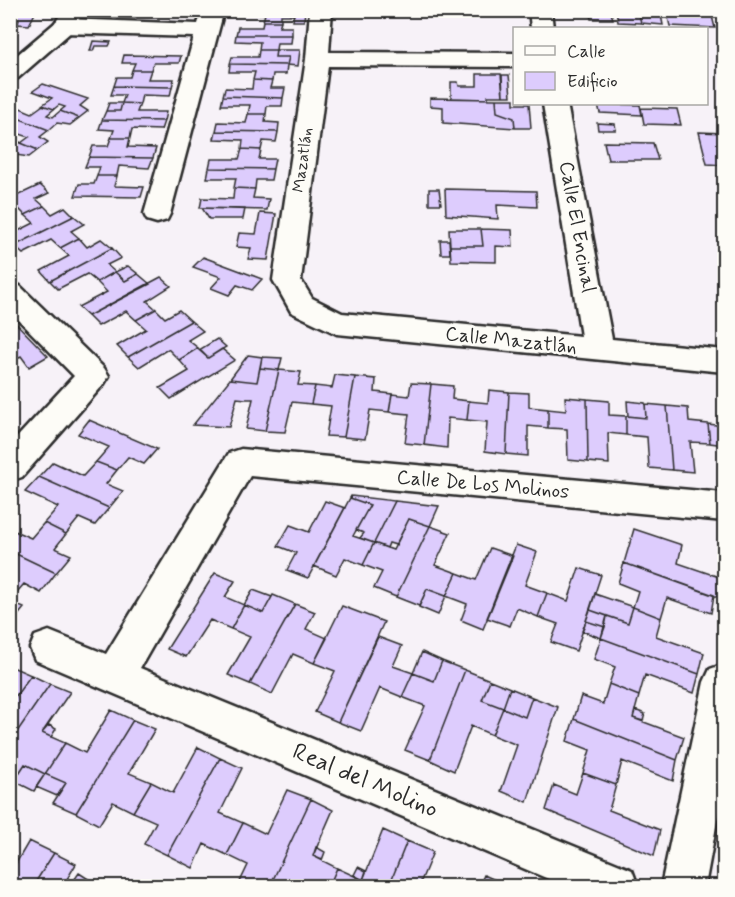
<svg xmlns="http://www.w3.org/2000/svg" width="735" height="897" font-family="Mynerve,sans-serif">
<style>
.building{fill:#ddccfd;stroke:#2b2b2b;stroke-width:1.5}
.lines{fill:none;stroke-linecap:round;stroke-linejoin:round}
.minor-casing{stroke:#2b2b2b;stroke-width:5}
.tertiary-casing{stroke:#2b2b2b;stroke-width:5}
.minor{fill:#fdfcf7;fill-rule:evenodd}
.tertiary{fill:#fdfcf7;fill-rule:evenodd}
.labels{text-anchor:middle;dominant-baseline:central;stroke-width:5;stroke-linejoin:round;paint-order:stroke}
.far-street-label{font-size:16px;fill:#2b2b2b;stroke:#fdfcf7}
.street-label{font-size:20px;fill:#2b2b2b;stroke:#fdfcf7}
.near-street-label{font-size:24px;fill:#2b2b2b;stroke:#fdfcf7}
</style>
<rect width="100%" height="100%" fill="#f7f2f8"/>
<filter id="ink" filterUnits="userSpaceOnUse"><feTurbulence type="fractalNoise" baseFrequency=".0167" numOctaves="2"/><feDisplacementMap in="SourceGraphic" scale="12" xChannelSelector="R" yChannelSelector="G"/><feConvolveMatrix kernelMatrix="1 2 1 2 8 2 1 2 1" color-interpolation-filters="sRGB"/></filter>
<g filter="url(#ink)">
<path class="building" d="M10,10H28L27,13H35L29,25L17,24L19,20H16L18,18L10,17Z
M128,10H193L192,16L125,15Z
M241,10H294V15H281V21H263L265,14L240,13Z
M294,10H305L304,21H293Z
M616,10H638L641,23L618,22Z
M638,10H660L663,25L641,23Z
M666,10H724V16H712L715,28L670,26Z
M590,13H611L613,19H591Z
M263,21H281L279,27H292V35H236L238,27H262Z
M236,35H292L291,43H277L276,50H259L260,42L235,41Z
M93,41L111,42L109,46H95L93,51H90Z
M259,50H276L275,57H289L287,65L230,64L232,57H258Z
M276,50H300L298,66L287,65L289,57H275Z
M124,55L181,56L179,63H153L151,70H132L135,63H122Z
M230,64L287,65L286,74H273L272,81L253,80L255,72H229Z
M132,70H151L148,79H174L172,87L114,86L117,77H130Z
M477,74H501L503,96H488V99L451,98V82H458L459,86H477Z
M502,75H509L511,96H503Z
M253,80L272,81L270,88H285L283,98L223,96L225,88L252,89Z
M43,84L88,99L80,106L88,111L79,118L60,111L65,107L59,105L54,109L42,105L52,98L33,91Z
M114,86L172,87L170,96L142,95L140,104L122,103L125,95H111Z
M223,96L283,98L282,106H267L266,114H248L250,105H221Z
M430,98L496,99L497,112L514,118L515,128L443,123V107L430,106Z
M496,99H514V104H529L531,128H515L514,118L497,112Z
M109,103H122L120,111H106Z
M122,103L140,104L137,112H166L164,121L102,120L106,111H120Z
M598,104L640,105L642,115L600,113Z
M13,105L32,113L43,105L54,109L47,115L53,117L60,111L79,118L70,125L57,123L49,130L10,115V107Z
M641,108L677,109L681,125L644,124Z
M248,114H266L265,122L279,123L278,132L216,131L218,122L246,123Z
M10,115L49,130L40,137L48,142L38,150L21,143L29,137L20,134L13,140L10,139Z
M102,120L164,121L161,130L132,129L130,138H111L114,130L99,129Z
M597,123L615,124L616,130H598Z
M216,131L278,132L276,142L263,141L261,150L242,149L243,140L214,139Z
M699,132L724,133V165L707,164Z
M111,138H130L128,147L156,148L153,158L89,157L93,146H108Z
M20,142L21,143L38,150L29,157L16,155L10,160V146L14,147Z
M604,142L653,143L658,160H608Z
M242,149L261,150L259,159H275L273,169L209,168L211,159H239Z
M89,157L153,158L149,168L119,166L117,176H97L100,167H85Z
M209,168L273,169L271,180H256L255,189L234,188L236,178H207Z
M97,176H117L114,186L144,187L141,197L75,196L79,184H94Z
M40,185L49,193L36,199L44,206L25,215L17,207L10,211V199Z
M234,188L255,189L253,198L269,199L267,210L200,208L202,198L233,199Z
M429,189H439L441,204H429Z
M445,189L536,191L537,207L497,205L498,219L446,215Z
M44,206L52,214L65,207L74,216L14,246L10,242V235L34,223L25,215Z
M202,208L245,209L243,219H209Z
M260,213L276,214L268,260L248,259L251,248L236,247L239,233L256,234Z
M74,216L84,224L71,231L79,238L60,248L51,240L23,254L14,246Z
M449,229H481L483,246H450Z
M481,229L512,230L513,247L496,246V262L451,261L450,246H483Z
M79,238L87,247L101,239L112,248L50,281L41,271L69,256L60,248Z
M440,240H449L450,254H441Z
M112,248L121,258L107,265L115,272L97,282L87,274L58,289L50,281Z
M203,257L262,279L252,290L237,285L229,295L211,288L221,277L193,267Z
M128,266L138,274L125,281L115,272Z
M115,272L125,281L138,274L150,284L88,316L78,307L107,292L97,282Z
M161,277L171,286L147,301L156,309L136,320L126,311L98,326L88,316Z
M156,309L165,318L179,310L191,321L128,357L117,346L146,329L136,320Z
M10,317L48,356L29,367L21,356L10,362Z
M191,321L203,331L188,340L198,348L179,360L168,349L139,367L128,357Z
M217,339L226,347L208,358L199,350Z
M198,348L208,358L222,349L235,360L171,399L160,388L189,371L179,360Z
M248,355L262,357L257,382L230,379Z
M262,357L282,358L279,370L260,368Z
M260,368L279,370L265,431L246,429L253,399H246L237,398L229,427L193,425L230,379L257,382Z
M279,370L301,372L298,385L315,386L311,404L292,402L285,432L265,431Z
M335,375L355,377L344,437L326,436L331,406L311,404L315,386L332,388Z
M355,377L376,379L375,392L392,394L389,412L370,410L365,439L344,437Z
M411,383L431,384L424,445L405,443L409,414L389,412L392,394L409,396Z
M431,384L453,386L452,399L469,401L467,420L448,418L447,448L424,445Z
M489,390L509,392L506,454L485,451L487,422L467,420L469,401L488,403Z
M509,392L529,393V407L548,409V428L528,426V456L506,454Z
M565,397L587,399L588,462L568,460L567,429L548,428V409L566,411Z
M587,399L609,401V415L626,416V435L608,433L609,464L588,462Z
M627,401L645,403L646,418L628,416Z
M645,404L667,406L672,470L649,468L647,437L626,435V416L646,418Z
M667,406L688,408L689,422L708,424L710,443L690,442L693,472L672,470Z
M89,420L157,449L144,464L128,457L117,470L96,462L109,447L78,434Z
M708,424L724,426V445L710,443Z
M53,462L83,476L96,462L117,470L106,484L123,491L109,508L39,477Z
M39,477L109,508L95,525L79,518L66,534L44,523L58,507L25,492Z
M351,496L395,501L374,543L360,538L364,533L356,530L370,505L350,498Z
M350,498L370,505L353,536L374,543L363,565L345,558L336,575L314,566Z
M325,501L345,508L308,578L287,570L296,553L278,546L290,525L309,532Z
M395,501L439,506L430,526L409,519L396,545L389,543L387,548L374,543Z
M409,519L430,526L396,597L374,588L382,572L363,565L374,543L393,550Z
M44,523L66,534L55,548L71,555L56,573L10,551V529L31,538Z
M430,526L450,533L435,565L457,573L446,596L427,589L419,606L396,597Z
M634,529L682,545L678,563L722,578L718,597L624,563Z
M516,545L537,552L525,585L547,593L538,617L517,608L510,626L487,618Z
M490,548L513,556L483,629L461,620L467,604L446,596L457,573L476,580Z
M10,551L56,573L41,593L24,584L10,600Z
M624,563L714,595L711,613L667,598L661,618L633,607L638,591L618,583Z
M579,568L601,575L576,651L551,642L558,624L538,617L547,593L568,601Z
M215,573L235,581L225,597L244,605L231,629L210,620L186,657L167,649Z
M427,589L446,596L438,615L419,607Z
M253,590L272,597L263,613L244,605Z
M595,594L633,607L628,623L590,610Z
M273,595L295,604L250,684L228,675L250,637L231,629L244,605L263,613Z
M10,602L24,608L11,624H10Z
M295,604L315,612L306,629L327,638L314,663L293,654L272,694L250,684Z
M342,606L384,622L338,722L315,712L335,671L314,663Z
M633,607L661,618L656,636L704,653L699,674L601,638L607,616L628,623Z
M590,610L607,616L605,627L586,621Z
M586,621L605,627L601,638L582,631Z
M378,637L402,646L393,666L413,673L402,697L380,688L361,731L338,722Z
M601,638L699,674L694,693L645,675L639,696L609,684L615,667L594,659Z
M422,652L442,661L434,681L413,673Z
M442,661L465,670L430,760L405,750L425,706L402,697L413,673L434,681Z
M10,666L31,675L10,704Z
M465,670L490,680L482,700L503,708L492,735L471,726L454,771L430,760Z
M31,675L50,684L10,742V704Z
M490,680L510,688L503,708L482,700Z
M50,684L70,692L42,733L65,743L45,774L25,764L11,785L10,742Z
M609,684L639,696L633,718L684,737L677,760L574,719L581,696L603,704Z
M510,688L532,697L525,717L503,708Z
M532,697L558,707L527,802L501,791L517,745L492,735L503,708L525,717Z
M111,710L133,720L76,813L53,803L66,783L45,774L65,743L85,753Z
M635,710L645,714L643,721L633,718Z
M574,719L677,760L673,781L622,761L616,785L583,773L590,750L567,741Z
M133,720L155,729L129,773L151,782L133,812L113,802L99,825L76,813Z
M49,725L56,729L51,737L42,733Z
M198,747L220,758L167,855L144,844L156,822L133,812L151,782L173,793Z
M220,758L242,768L220,813L243,823L227,855L204,844L193,868L167,855Z
M25,764L45,774L34,791L14,781Z
M583,773L616,785L609,810L660,830L654,856L546,810L554,785L576,794Z
M45,774L66,783L57,796L36,787Z
M287,790L311,799L270,886H238L248,865L227,855L243,823L266,834Z
M311,799L333,810L313,856L337,868L329,886H270Z
M383,830L407,841L389,886H329L337,868L363,880Z
M29,841L54,853L33,886H10V863L15,865Z
M407,841L433,852L419,886H389Z
M316,847L325,852L322,860L313,856Z
M54,853L76,864L63,886H33Z
M358,867L366,871L363,880L354,875Z
M79,873L90,880L86,886H70Z
M484,875L509,886H479Z"/>
<g class="lines">
<defs>
<path id="minor" d="M202,10H224L170,214L167,220L157,223L147,220L144,214L194,37L64,33L56,31L53,26L56,21L64,19L198,24Z
M310,10H332L329,52L514,53V67L328,66L301,280L312,298L342,313L581,336L543,104H567L612,339L724,350V372L337,334L291,312L273,280L306,59Z
M529,10H551L553,28H531Z
M10,283L20,286L104,368L109,376L104,384L22,477L10,481V445L74,376L10,311Z
M241,449L724,493V521L250,476L140,668L632,870L638,886H565L35,660L30,648L35,636L49,631L106,654L229,453Z
M724,664V783L705,886H661L704,682L710,669Z"/>
<path id="tertiary" d="M63,10H84L72,31L18,78L10,80V61L56,22Z"/>
</defs>
<use href="#minor" class="minor-casing"/>
<use href="#tertiary" class="tertiary-casing"/>
<use href="#minor" class="minor"/>
<use href="#tertiary" class="tertiary"/>
</g>
</g>
<g class="labels">
<g class="far-street-label">
<text transform="translate(303 160) rotate(-82)">Mazatlán</text>
</g>
<g class="street-label">
<text transform="translate(577 227) rotate(80)">Calle El Encinal</text>
<text transform="translate(511 341) rotate(6)">Calle Mazatlán</text>
<text transform="translate(483 485) rotate(5)">Calle De Los Molinos</text>
</g>
<g class="near-street-label">
<text transform="translate(365 781) rotate(23)">Real del Molino</text>
</g>
</g>
<rect width="735" height="897" fill="none" stroke="#fdfcf7" stroke-width="36"/>
<rect x="18" y="18" width="699" height="861" fill="none" stroke="#2b2b2b" stroke-width="2" filter="url(#ink)"/>
<rect x="513" y="27" width="195" height="78" fill="#fdfcf7" stroke="#a9a8a5" stroke-width="1.5"/>
<rect x="525" y="46" width="30" height="9" fill="#fdfcf7" stroke="#a9a8a5" stroke-width="1.5"/>
<text x="567" y="57" font-size="18" fill="#2b2b2b">Calle</text>
<rect x="525" y="72" width="30" height="18" fill="#ddccfd" stroke="#a9a8a5" stroke-width="1.5"/>
<text x="567" y="87" font-size="18" fill="#2b2b2b">Edificio</text>
</svg>
